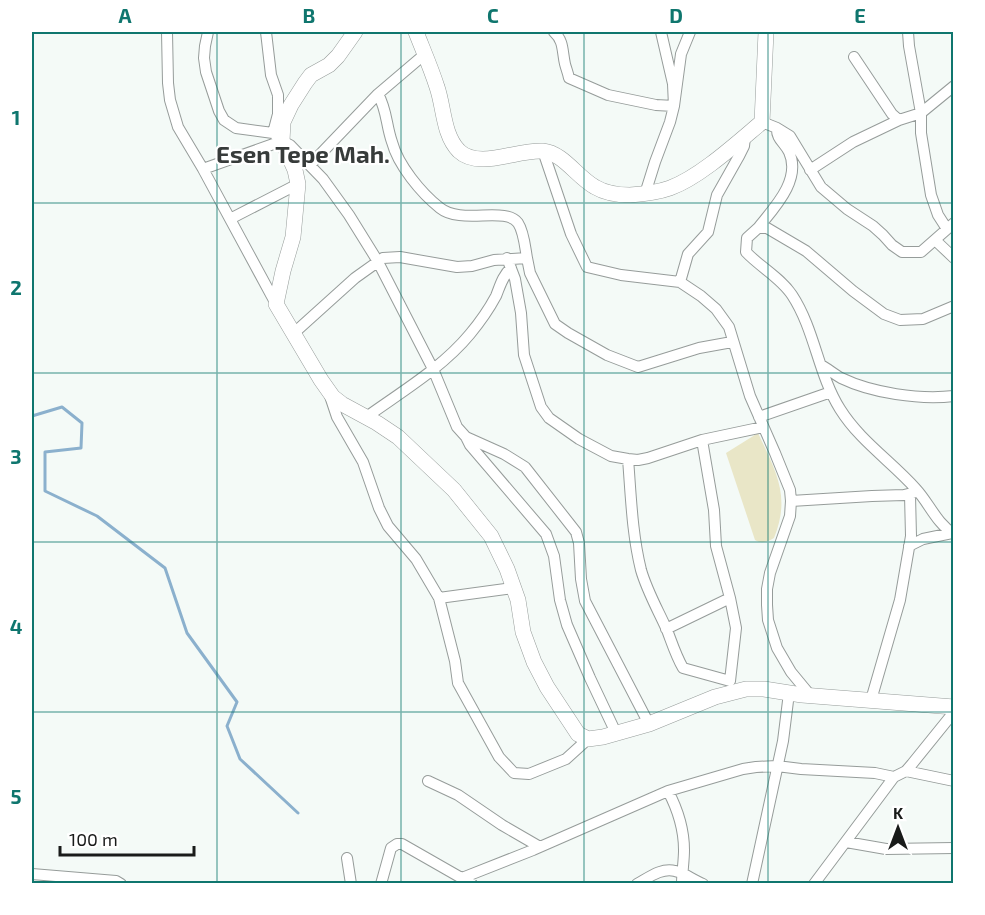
<svg xmlns="http://www.w3.org/2000/svg" width="985" height="915" font-family="'Exo 2',sans-serif">
<style>
.green{fill:#e9e6c7}
.lines{fill:none;stroke-linecap:round;stroke-linejoin:round}
.stream{stroke:#8bb0cd;stroke-width:3}
.street-casing{stroke:#969c9a;stroke-width:12}
.secondary-casing{stroke:#969c9a;stroke-width:16}
.street{stroke:#fff;stroke-width:10}
.secondary{stroke:#fff;stroke-width:15}
.grid{fill:none;stroke:#0f766e;stroke-width:1.5;stroke-opacity:0.55}
.labels{text-anchor:middle;dominant-baseline:central;stroke-width:4.5;stroke-linejoin:round;paint-order:stroke}
.district-label{font-size:24px;font-weight:bold;fill:#373b3a;stroke:#fff}
.neatline{fill:none;stroke:#0f766e;stroke-width:2}
.grid-label{font-size:20px;text-anchor:middle;font-weight:bold;fill:#0f766e}
</style>
<rect width="100%" height="100%" fill="#f4faf7"/>
<path class="green" d="M758,433C776,472 791,496 774,538C767,542 762,544 755,540L726,453Z"/>
<g class="lines">
<path class="stream" d="M32,416L62,407L82,423L81,448L45,452V491L97,516L165,568L187,633L237,702L227,726L240,759L298,813"/>
<defs>
<path id="street" d="M167,32L168,83L170,100L178,127L203,169L276,304
M208,32L205,46L204,58L206,72L219,111L224,120L236,128L273,133L282,141L290,145L323,179L349,215L377,260L433,369L457,427L466,437L504,454L525,467L576,532L579,543L581,579L585,601L649,724
M266,32L271,75L278,95V114L273,133
M554,32C564,41 562,51 565,64C566,68 568,73 569,78L608,95L656,105L674,106L681,54L690,32
M908,32L909,46L921,113V133L931,195L938,215L947,229
M854,57L892,114L899,120L921,113L954,86
M378,94C387,110 386,125 392,142C398,165 421,193 440,208C461,225 506,206 518,223C524,232 525,247 527,258
M762,122L777,128L790,136L821,187L847,209L873,226L883,235L892,245L902,252H921L954,223
M543,151L571,234L587,267L621,275L680,282L701,296L716,309L729,327L750,396L775,453L790,490L791,501L790,516L770,573L767,589V605L768,620L777,648L791,672L810,695
M310,165L378,94L425,54
M203,169L282,141
M810,170L853,142L899,120
M645,194L655,162L670,122L674,106L673,84L661,32
M230,219L298,184
M758,228C773,209 802,180 789,152C785,143 776,139 777,128
M935,240L954,258
M507,258L515,279L521,313L524,355L541,407L549,418L579,439L611,456L628,459L638,460L648,458L702,440L763,427
M680,282L688,254L708,232L717,195L739,156L744,146L745,137
M954,306L923,319L900,320L884,314L853,291L806,251L767,228H758L747,238L746,252C760,267 781,278 792,295C815,330 818,374 840,409C860,441 891,461 916,489C929,503 937,524 954,534
M294,333L355,278L383,258L400,257L457,267L472,266L494,260L527,258L530,273L555,324L568,333L607,355L638,367L699,348L732,342
M821,365C828,369 834,374 841,378C872,393 919,400 954,396
M330,396L337,417L363,462L379,508L388,526L416,559L439,598L455,661L458,683L499,757L514,773L529,774L566,759L588,739
M759,417L831,392
M365,418C401,392 442,368 470,334C480,322 489,309 496,296C500,286 503,275 511,268
M466,437L470,445L546,534L554,556L560,600L567,625L590,678L616,733
M628,459C631,496 632,534 641,570C647,591 658,610 667,630C672,643 676,656 683,668L730,681L736,628L730,598L716,546L714,510L702,440
M791,501L872,496L904,495L916,492
M909,546L923,539L952,533
M439,598L513,588
M666,629L730,598
M871,700L900,600L911,536L910,495
M906,771L954,781
M428,781L458,795L502,825L540,847
M668,791C678,810 684,829 684,850C684,861 682,872 682,884
M846,842L886,849L954,848
M347,858L351,884
M32,874L116,881L121,884
M462,878L533,850L668,791L743,769L756,767L777,766L801,769L875,773L894,777
M381,884L391,848L397,844H402L472,884
M637,884C648,878 662,867 675,871C685,873 693,880 703,884
M752,884L783,741L789,693
M814,884L894,777L906,771L912,764L954,712"/>
<path id="secondary" d="M355,32L338,56L329,65L311,75L305,83L291,105L283,122L282,141L295,170L298,184L293,237L283,271L276,304L321,380L333,397L342,404L377,423L398,437L454,490L491,536L507,569L518,600L523,632L534,662L547,687L578,734L588,739L603,737L649,724L715,697L746,689H764L802,695L954,707
M416,32C423,50 431,68 437,87C444,107 443,135 459,151C479,170 518,149 543,151C563,153 577,177 595,187C605,193 617,195 630,195C644,194 656,193 670,188C700,177 737,143 762,122L766,32"/>
</defs>
<use href="#street" class="street-casing"/>
<use href="#secondary" class="secondary-casing"/>
<use href="#street" class="street"/>
<use href="#secondary" class="secondary"/>
</g>
<path class="grid" d="M217,32V884M401,32V884M584,32V884M768,32V884M32,203H954M32,373H954M32,542H954M32,712H954"/>
<g class="labels">
<g class="district-label">
<text x="303" y="153">Esen Tepe Mah.</text>
</g>
</g>
<rect width="985" height="915" fill="none" stroke="#ffffff" stroke-width="66"/>
<g transform="translate(898 828)" stroke="#ffffff" stroke-width="4.5" paint-order="stroke">
<path d="M0-4.5L10 22L0 15L-10 22Z" fill="#191b1a"/>
<text y="-9" font-size="16" font-weight="bold" text-anchor="middle" fill="#191b1a">K</text>
</g>
<path d="M60 846v9h134v-9" fill="none" stroke="#191b1a" stroke-width="3"/>
<text x="69" y="846" font-size="18" fill="#191b1a" stroke="#ffffff" stroke-width="4.5" paint-order="stroke">100 m</text>
<rect x="33" y="33" width="919" height="849" class="neatline"/>
<g class="grid-label">
<text x="125" y="23">A</text>
<text x="309" y="23">B</text>
<text x="493" y="23">C</text>
<text x="676" y="23">D</text>
<text x="860" y="23">E</text>
<text x="16" y="125">1</text>
<text x="16" y="295">2</text>
<text x="16" y="464">3</text>
<text x="16" y="634">4</text>
<text x="16" y="804">5</text>
</g>
</svg>
